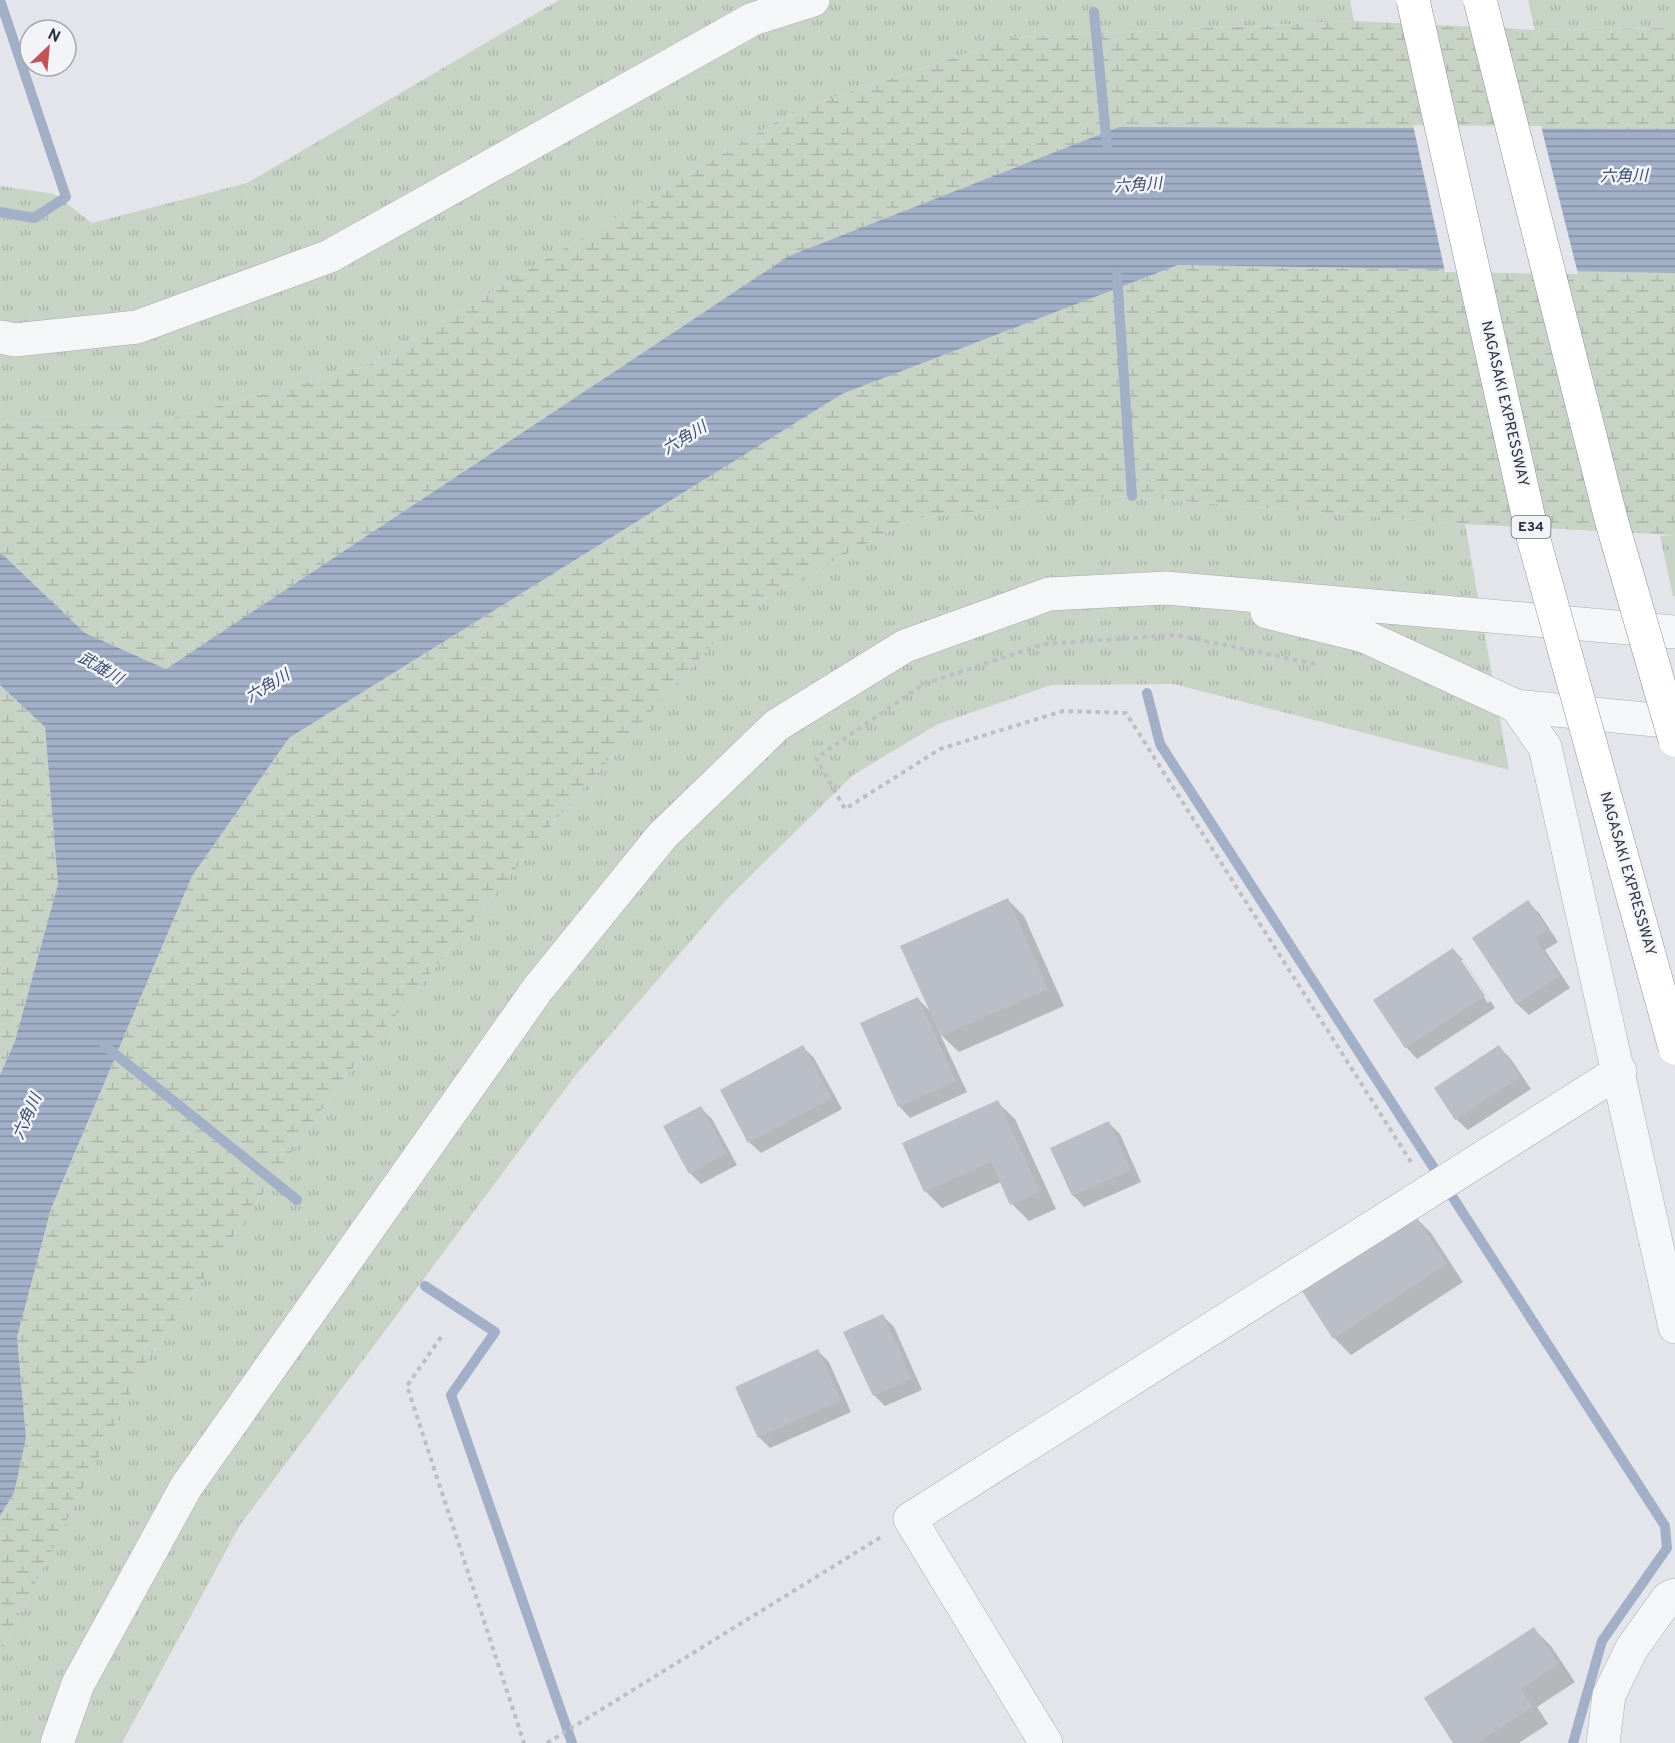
<svg xmlns="http://www.w3.org/2000/svg" width="1675" height="1743" font-family="Overpass,'Noto Sans JP',sans-serif">
<style>
.grass{fill:url(#grass-tufts)}
.wetland{fill:url(#wetland-marsh)}
.water{fill:url(#water-rules)}
.pier{fill:#e3e5ea}
.shadow{fill:#0003;fill-rule:evenodd}
.lines{fill:none;stroke-linecap:round;stroke-linejoin:round}
.stream{stroke:#a1afc7;stroke-width:10}
.building{fill:#babec6}
.minor-casing{stroke:#a8abb4;stroke-width:34}
.path{stroke:#bdbfc5;stroke-width:4;stroke-dasharray:4.5 4.5;stroke-linecap:butt}
.minor{stroke:#f5f6f8;stroke-width:33}
.highway-bridge-casing{stroke:#8b919f;stroke-width:34;stroke-linecap:butt}
.highway-bridge{stroke:#fff;stroke-width:33}
.labels{text-anchor:middle;dominant-baseline:central;stroke-width:5;stroke-linejoin:round;paint-order:stroke}
.shield{fill:#f2f4f7;stroke:#676c78;stroke-width:1.5}
.shield-label{font-size:14px;font-weight:bold;fill:#2c3141}
.street-label{font-size:15px;fill:#2c3141;stroke:#f2f4f7}
.water-label{font-size:16px;font-style:italic;fill:#394c72;stroke:#f2f4f7}
</style>
<defs>
<pattern id="grass-tufts" width="24" height="20" patternUnits="userSpaceOnUse" patternTransform="scale(1.5)"><rect width="24" height="20" fill="#c7d3c5"/><path d="M3 7l-1-3M5 7V3M7 7l1-3M15 17l-1-3M17 17v-4M19 17l1-3" fill="none" stroke="#abb6aa"/></pattern>
<pattern id="wetland-marsh" width="20" height="14" patternUnits="userSpaceOnUse" patternTransform="scale(1.5)"><rect width="20" height="14" fill="#c7d3c5"/><path d="M1 5h8M5 5V1M11 12h8M15 12V8" fill="none" stroke="#abb6aa"/></pattern>
<pattern id="water-rules" width="6" height="5" patternUnits="userSpaceOnUse" patternTransform="scale(1.5)"><rect width="6" height="5" fill="#a1afc7"/><path d="M0 2.5h6" fill="none" stroke="#838fa3"/></pattern>
</defs>
<rect width="100%" height="100%" fill="#e3e5ea"/>
<path class="grass" d="M559,0H1350L1354,21L1017,37L798,109L369,365L146,425L0,423V186L54,194L92,223L247,183Z
M1528,0H1675V28L1535,30Z
M1119,496L1465,524L1509,770L1174,684L1051,685L938,724L853,775L726,900L575,1076L240,1525L122,1743H0V1653L149,1357L339,1085L569,804L744,609L912,519Z
M1675,535V596H1673L1660,536Z"/>
<path class="wetland" d="M1354,21L1535,30L1675,28V129L1119,127L790,256L166,669L85,633L0,552V423L146,425L369,365L798,109L1017,37Z
M1178,265L1675,273V535L1465,524L1119,496L912,519L744,609L569,804L339,1085L149,1357L0,1653V1516L14,1493L26,1438L17,1337L51,1210L192,876L289,738L842,394Z
M0,685L45,727L58,884L15,1041L0,1075Z"/>
<path class="water" d="M1119,127L1675,129V273L1178,265L842,394L289,738L192,876L51,1209L17,1337L26,1438L14,1493L0,1516V1075L15,1041L58,884L45,727L0,685V552L85,633L166,669L789,256Z"/>
<path class="pier" d="M1413,125L1541,126L1578,274L1445,272Z"/>
<path class="shadow" d="M1007,899L1024,916L1064,1006L959,1052L940,1034L967,1092L910,1118L899,1106L918,999L930,1011Z
M1528,902L1539,913L1558,942L1545,950L1570,988L1529,1015L1517,1004L1474,938Z
M1453,949L1464,961L1495,1008L1417,1059L1406,1047L1375,1000ZM1459,960H1463L1490,1001L1488,1003Z
M803,1047L814,1058L842,1109L761,1153L749,1142Z
M1499,1047L1510,1058L1531,1089L1468,1130L1456,1119Z
M997,1102L1015,1119L1056,1209L1029,1221L1012,1204L1001,1182L942,1208L925,1191Z
M700,1107L712,1119L737,1165L701,1184L690,1173Z
M1109,1123L1120,1134L1141,1182L1084,1207L1073,1195Z
M1414,1216L1431,1233L1463,1282L1351,1355L1334,1338Z
M882,1315L894,1327L922,1390L885,1406L874,1395Z
M818,1351L829,1362L851,1412L770,1448L759,1437Z
M1534,1629L1551,1646L1575,1682L1537,1707L1548,1724L1519,1743H1455Z"/>
<g class="lines">
<path class="stream" d="M1094,12L1107,146
M0,212L34,218L66,197L0,0
M1117,276L1132,496
M1147,693L1160,744L1665,1526L1667,1548L1602,1641L1573,1743
M105,1046L297,1200
M425,1286L495,1332L451,1395L572,1743"/>
</g>
<path class="building" d="M1008,898L1048,989L941,1036L900,946Z
M1528,900L1548,930L1535,938L1560,976L1516,1004L1472,938Z
M1453,948L1485,996L1405,1048L1373,1000Z
M918,997L956,1081L898,1107L860,1023Z
M803,1045L832,1098L748,1143L720,1090Z
M1499,1045L1520,1077L1455,1120L1434,1088Z
M998,1100L1040,1192L1010,1205L991,1162L924,1192L902,1143Z
M701,1106L727,1153L689,1174L663,1126Z
M1109,1121L1131,1170L1072,1196L1050,1148Z
M1414,1214L1447,1264L1333,1339L1300,1288Z
M883,1314L912,1379L873,1396L843,1332Z
M818,1349L841,1400L758,1438L735,1387Z
M1534,1627L1559,1664L1521,1689L1532,1707L1477,1743H1453L1424,1698Z"/>
<g class="lines">
<defs>
<path id="minor" d="M0,337L15,340L137,327L330,256L753,19L813,0
M1267,612L1364,636L1516,706L1675,722
M1516,706L1545,747L1675,1327
M57,1743L78,1684L186,1487L537,990L662,836L777,725L905,646L1049,594L1166,588L1675,632
M1046,1743L910,1519L1620,1071
M1603,1743L1609,1695L1632,1648L1668,1598L1675,1595"/>
</defs>
<use href="#minor" class="minor-casing"/>
<path class="path" d="M1315,664L1177,635L1044,644L924,684L816,758L845,809L940,749L1063,711L1126,713L1411,1162
M441,1337L407,1386L524,1743
M547,1743L881,1537"/>
<use href="#minor" class="minor"/>
<defs>
<path id="highway-bridge" d="M1413,0L1533,537L1675,1048
M1480,0L1611,519L1675,740"/>
</defs>
<use href="#highway-bridge" class="highway-bridge-casing"/>
<use href="#highway-bridge" class="highway-bridge"/>
</g>
<g class="labels">
<rect class="shield" x="1511.5" y="516" width="39" height="22" rx="4.5"/>
<g class="shield-label">
<text x="1531" y="527">E34</text>
</g>
<g class="street-label">
<text transform="translate(1504 404) rotate(77)">NAGASAKI EXPRESSWAY</text>
<text transform="translate(1627 874) rotate(74)">NAGASAKI EXPRESSWAY</text>
</g>
<g class="water-label">
<text transform="translate(1624 177) rotate(-1)">六角川</text>
<text transform="translate(1138 186) rotate(-4)">六角川</text>
<text transform="translate(685 439) rotate(-31)">六角川</text>
<text transform="translate(100 669) rotate(30)">武雄川</text>
<text transform="translate(268 687) rotate(-31)">六角川</text>
<text transform="translate(28 1117) rotate(-66)">六角川</text>
</g>
</g>
<g transform="translate(48 48) rotate(26)"><circle r="28" fill="#f2f4f7" stroke="#a3a6ae" stroke-width="1.5"/>
<path d="M0-4.5L10 22L0 15L-10 22Z" fill="#c45358"/>
<text y="-9" font-size="16" font-weight="bold" text-anchor="middle" fill="#2c3141">N</text>
</g>
</svg>
